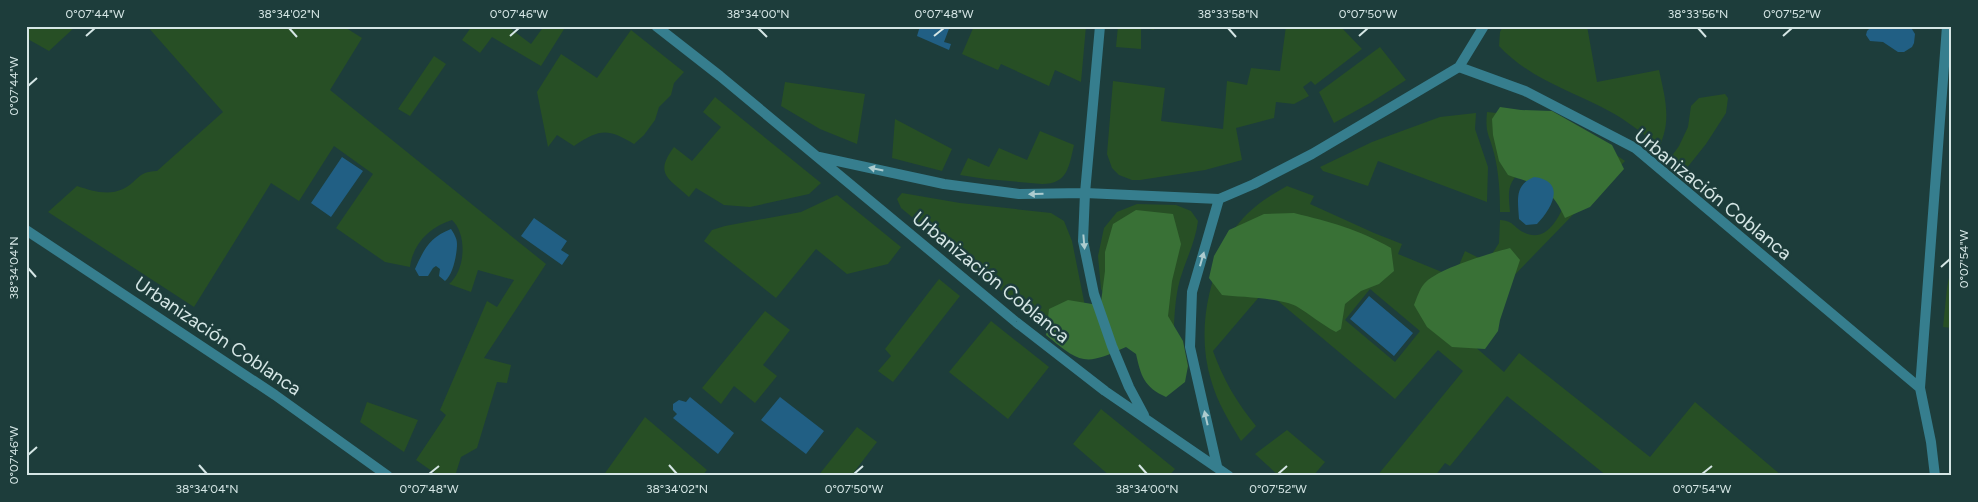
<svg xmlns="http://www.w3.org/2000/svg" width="1978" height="502" font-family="Figtree,sans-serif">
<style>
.green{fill:#274f25;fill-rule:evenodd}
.forest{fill:#397136}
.water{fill:#215f84}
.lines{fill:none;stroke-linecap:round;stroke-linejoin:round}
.minor{stroke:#367e8e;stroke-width:10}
.oneway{fill:#adcccf}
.ticks{fill:none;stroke:#d5e6e5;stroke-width:2}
.labels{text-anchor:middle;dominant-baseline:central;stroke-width:5;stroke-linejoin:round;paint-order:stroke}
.street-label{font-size:19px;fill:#d5e6e5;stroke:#1d3d3b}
.neatline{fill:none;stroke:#d5e6e5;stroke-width:2}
.ticks-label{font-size:12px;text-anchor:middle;fill:#d5e6e5}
</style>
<rect width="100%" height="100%" fill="#1d3d3b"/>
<path class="green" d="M27,26H76L49,51L26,38Z
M147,26H343L362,38L330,90L546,264L484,358L511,365L507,383L497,382L477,448L461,457L455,476H439L416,460L446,415L440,410L487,301L497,307L514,280L478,270L471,292L449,284C465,271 468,235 452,220C430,227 413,243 410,267L385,262L336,228L373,174L334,146L299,201L271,183L194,307L48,212L77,186C92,191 108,196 123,189C139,181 136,172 157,171L223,112Z
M472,26H507L531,44L544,26H566L541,66L492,37L480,53L462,40Z
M974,26H1086L1081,82L1055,70L1049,86L1001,64L998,70L962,54Z
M1118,26H1154V30L1141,27V49L1116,47Z
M1286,26H1340L1362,49L1315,85L1311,81L1303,87L1309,96L1294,104L1276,102L1274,118L1236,128L1242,160L1205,170L1140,180H1132L1119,175L1112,168L1107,154L1113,81L1165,88L1161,121L1223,129L1227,81L1247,85L1251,68L1280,71Z
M1503,26H1587L1597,82L1659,70C1665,98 1672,120 1659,147C1644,134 1626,120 1609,111C1570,90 1530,79 1499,46L1500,32Z
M631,30L684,72L674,83L671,95L659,107L655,120L644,135L634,144C607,128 600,129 574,146L557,135L548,147L537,92L561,54L597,78Z
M1380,47L1406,80L1370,103L1334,123L1319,92Z
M434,56L446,64L410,116L398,109Z
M785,82L865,94L857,144L820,129L781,106Z
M1725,94L1728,98L1726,113L1706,144L1686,169L1671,157L1679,146L1688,127L1691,106L1699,98Z
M715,97L821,183L809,194L750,207L724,205L696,188L689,197C668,178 654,174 674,147L692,161L721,127L703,112Z
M1487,112L1524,116L1603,146L1625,161L1501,289L1473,345L1504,372L1519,353L1650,457L1695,402L1782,476H1607L1507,396L1450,466L1445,463L1435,476H1377L1463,371L1438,350L1395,399L1265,290L1213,351C1223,379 1237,403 1256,426L1241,441C1229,421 1217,402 1211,380C1197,334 1207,284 1228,243C1231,236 1234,228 1239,223C1252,207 1269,196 1287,186L1314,196L1310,204L1374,233L1402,244L1398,254L1454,277L1465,251L1487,262L1499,243L1500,220C1514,221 1512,226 1523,232C1545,244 1558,220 1565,203L1524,168C1507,183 1508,190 1510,212H1500C1500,193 1499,173 1494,153C1489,133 1485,134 1487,112ZM1370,289L1420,331L1395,362L1345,320Z
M1476,113L1475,129L1488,167L1487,202L1378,161L1368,186L1323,171L1320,167L1372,142L1440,117Z
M895,119L952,149L942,171L892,158Z
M1040,131L1074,145C1069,166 1068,184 1042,184L986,179L960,175L968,158L989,167L999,148L1027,160Z
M902,193L960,203L1051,213L1064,221L1072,241L1088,321L1070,347L901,208L897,199Z
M837,195L901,247L888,264L847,274L816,249L776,298L704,241L712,230L725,226L801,212Z
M1137,204L1176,205L1191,211L1198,221C1195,246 1181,268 1177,293C1174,311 1174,330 1173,348L1116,315L1101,289L1098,256L1104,228L1117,212Z
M1952,262V328L1943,327L1947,288Z
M939,279L960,296L893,382L878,371L891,356L885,349Z
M765,311L790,330L763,365L777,376L755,403L734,386L721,404L702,388Z
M991,321L1049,367L1008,419L949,372Z
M367,402L418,420L404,452L360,422Z
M1101,409L1175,469L1169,476H1110L1073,444Z
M645,417L707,470L702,476H603Z
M857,427L877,442L851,476H818Z
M1287,430L1325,462L1313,476H1279L1255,454Z"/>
<path class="forest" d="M1500,107L1521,110L1552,111L1612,145L1624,169L1590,207L1565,218C1551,187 1538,185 1508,175L1499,161L1493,135L1492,119Z
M1136,210L1173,214L1181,244L1172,281L1168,316L1183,341L1188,366L1185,382L1166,397C1144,387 1141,376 1136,354L1126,347C1085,366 1081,364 1046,335L1049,309L1068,300L1092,304L1101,302L1105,271V252L1113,224Z
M1294,213C1330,222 1358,229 1391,248L1394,271L1379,284L1361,291L1345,304L1341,329L1336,332C1322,325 1310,314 1296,306C1281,298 1240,297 1222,295L1209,278L1214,256L1229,230L1264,214Z
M1510,248L1520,260L1500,320L1498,331L1485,349L1452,347L1427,327L1414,305C1417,298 1419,290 1424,284C1436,269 1491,253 1510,248Z"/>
<path class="water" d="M920,26H950L944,42L951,44L949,50L917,36Z
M1872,26H1910L1915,34L1914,43L1912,47L1904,52H1898L1883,42L1870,41L1866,35L1867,31Z
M342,157L363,171L331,217L311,203Z
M1534,177C1567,181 1552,209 1537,224L1526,225L1519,219C1518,200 1514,185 1534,177Z
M534,218L567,241L561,250L569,255L562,265L521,236Z
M451,229C454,234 457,238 457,244C457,254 453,275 445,281L439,276L440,269L436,266L433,268L428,276H419L415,269C424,249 430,237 451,229Z
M1369,296L1413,333L1394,356L1350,319Z
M690,397L734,433L718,454L673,418L677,414L673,410V404L679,400L686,402Z
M780,397L824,431L806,454L761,420Z"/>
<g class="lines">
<path class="minor" d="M656,26L720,76L1016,322L1105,391L1229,476
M1100,26L1085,193L1083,241L1094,294L1112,346L1129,387L1144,415
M1459,67L1484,26
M819,157L944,184L1019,194L1085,193L1219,199L1254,184L1312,154L1459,67L1525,91L1635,148L1920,388
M26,230L275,395L388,476
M1217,466L1190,347L1192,292L1219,199
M1935,476L1931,442L1920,388L1947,26"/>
</g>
<defs><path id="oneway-solid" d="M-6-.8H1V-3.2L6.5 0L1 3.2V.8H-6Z" transform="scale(1.25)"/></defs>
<g class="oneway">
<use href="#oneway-solid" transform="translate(876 169) rotate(-168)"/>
<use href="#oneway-solid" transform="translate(1036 194) rotate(179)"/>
<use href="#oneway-solid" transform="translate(1084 242) rotate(85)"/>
<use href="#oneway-solid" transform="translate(1202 259) rotate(-74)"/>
<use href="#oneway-solid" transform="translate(1206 418) rotate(-103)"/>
</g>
<path class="ticks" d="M289,28L297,37M758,28L767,37M1228,28L1236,37M1698,28L1706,37M86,36L95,28M510,36L519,28M934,36L944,28M1359,36L1368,28M1783,36L1792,28M28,86L37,78M1941,267L1950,259M28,268L36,277M28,455L37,447M199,465L207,474M669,465L677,474M1139,465L1147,474M429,474L439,466M854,474L863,466M1278,474L1287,466M1702,474L1712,466"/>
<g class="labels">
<g class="street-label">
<text transform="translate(1713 194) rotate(39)">Urbanización Coblanca</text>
<text transform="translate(991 277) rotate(39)">Urbanización Coblanca</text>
<text transform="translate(218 336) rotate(34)">Urbanización Coblanca</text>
</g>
</g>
<rect width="1978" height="502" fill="none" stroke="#1d3d3b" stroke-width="55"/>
<rect x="28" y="28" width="1922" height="446" class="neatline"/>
<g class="ticks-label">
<text x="95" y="18">0°07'44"W</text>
<text x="289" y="18">38°34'02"N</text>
<text x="519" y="18">0°07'46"W</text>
<text x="758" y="18">38°34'00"N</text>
<text x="944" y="18">0°07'48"W</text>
<text x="1228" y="18">38°33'58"N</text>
<text x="1368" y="18">0°07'50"W</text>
<text x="1698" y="18">38°33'56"N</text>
<text x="1792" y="18">0°07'52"W</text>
<text transform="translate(14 86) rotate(-90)" y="4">0°07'44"W</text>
<text transform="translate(1964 259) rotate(-90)" y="4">0°07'54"W</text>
<text transform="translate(14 268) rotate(-90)" y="4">38°34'04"N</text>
<text transform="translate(14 455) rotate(-90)" y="4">0°07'46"W</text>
<text x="207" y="493">38°34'04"N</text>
<text x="429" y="493">0°07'48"W</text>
<text x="677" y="493">38°34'02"N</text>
<text x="854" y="493">0°07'50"W</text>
<text x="1147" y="493">38°34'00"N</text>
<text x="1278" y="493">0°07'52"W</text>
<text x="1702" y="493">0°07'54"W</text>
</g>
</svg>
